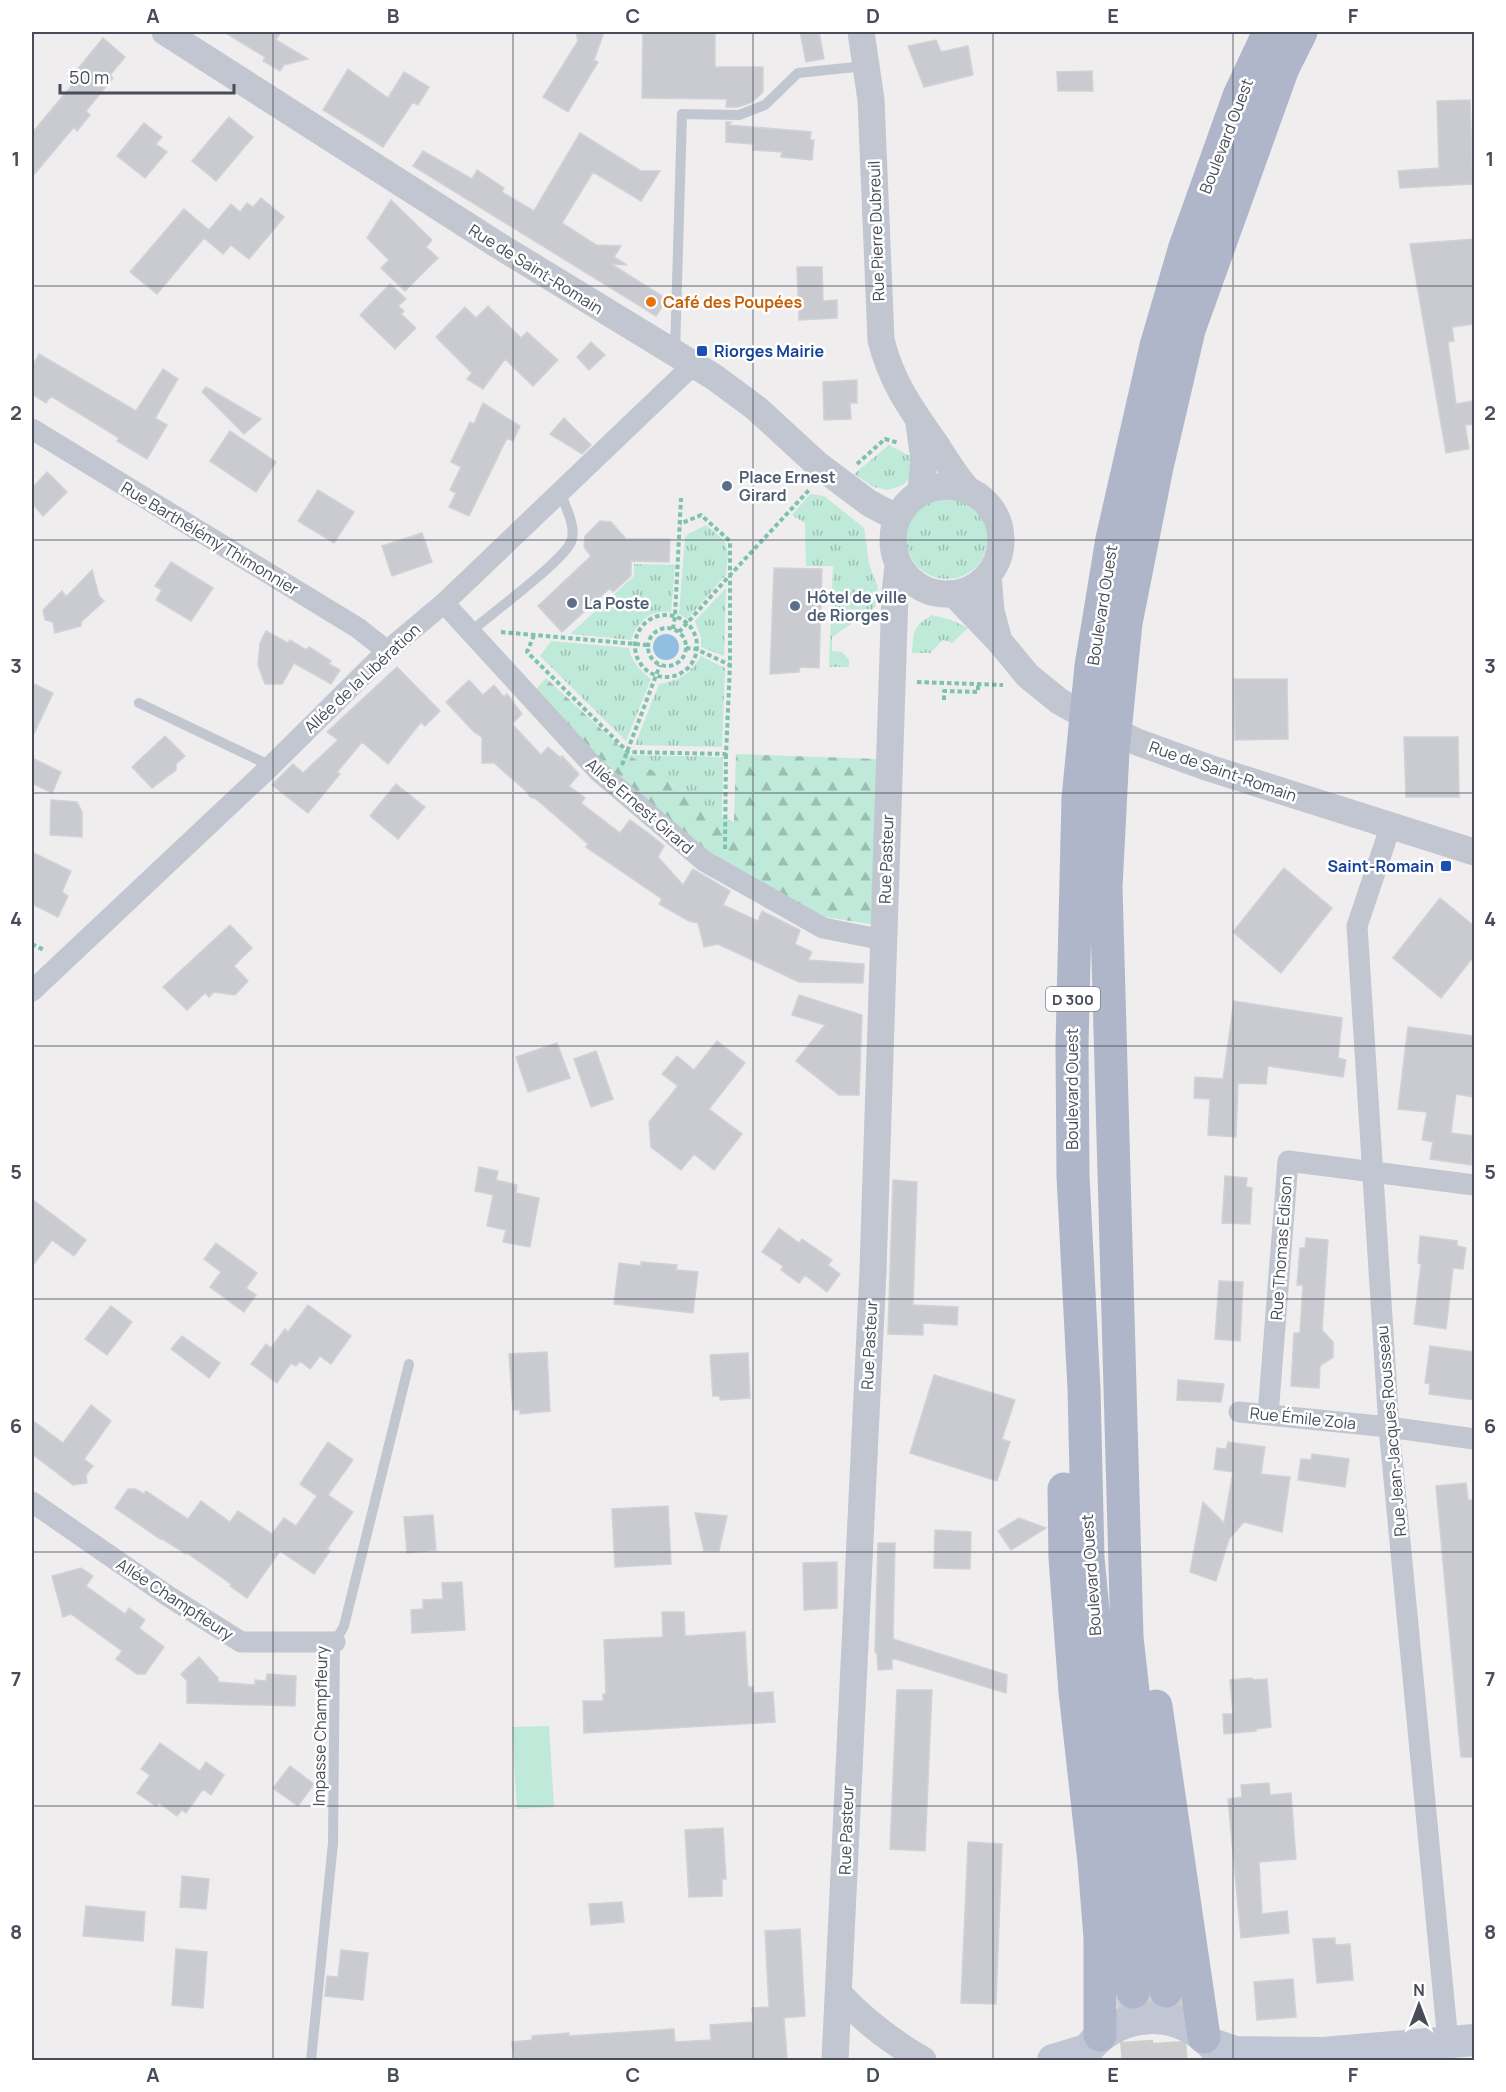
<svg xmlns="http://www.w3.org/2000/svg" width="1506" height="2092" font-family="Manrope,sans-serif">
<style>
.grass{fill:url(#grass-tufts)}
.forest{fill:url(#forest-firs)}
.garden{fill:#bfe9d8}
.water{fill:#90bfe1}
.building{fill:#cacbd1;stroke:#d1d2d8;stroke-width:1.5}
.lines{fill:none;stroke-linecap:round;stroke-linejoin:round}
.primary-tunnel{stroke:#cdcdcf;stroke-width:33;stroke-dasharray:33 16;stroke-linecap:butt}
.path{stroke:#7bc3af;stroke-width:4;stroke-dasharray:4.5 3;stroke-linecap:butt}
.service{stroke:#c1c6d0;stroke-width:10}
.minor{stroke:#c1c6d0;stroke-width:21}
.tertiary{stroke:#c1c6d0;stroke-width:27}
.secondary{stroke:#c1c6d4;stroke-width:32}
.primary{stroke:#afb6c9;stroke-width:33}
.grid{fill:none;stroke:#474c58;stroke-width:1.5;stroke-opacity:0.55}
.food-dot{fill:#e8710a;stroke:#fff;stroke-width:2}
.transit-dot{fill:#1a4fb4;stroke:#fff;stroke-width:2}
.service-dot{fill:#5c6f8a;stroke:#fff;stroke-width:2}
.labels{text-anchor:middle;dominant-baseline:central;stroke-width:5;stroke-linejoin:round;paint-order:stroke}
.shield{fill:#fff;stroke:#7e828a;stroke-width:1.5}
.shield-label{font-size:15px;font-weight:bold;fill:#474c58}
.street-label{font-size:16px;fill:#474c58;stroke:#fff}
.food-label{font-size:16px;font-weight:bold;fill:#c56008;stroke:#fff;text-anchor:start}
.transit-label{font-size:16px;font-weight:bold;fill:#164399;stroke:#fff;text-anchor:start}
.service-label{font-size:16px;font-weight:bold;fill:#4e5e75;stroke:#fff;text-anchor:start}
.neatline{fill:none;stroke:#474c58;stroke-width:2}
.grid-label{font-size:20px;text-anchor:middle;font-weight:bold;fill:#474c58}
</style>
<defs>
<pattern id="grass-tufts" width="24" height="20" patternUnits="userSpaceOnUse" patternTransform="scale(1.5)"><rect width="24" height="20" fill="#bfe9d8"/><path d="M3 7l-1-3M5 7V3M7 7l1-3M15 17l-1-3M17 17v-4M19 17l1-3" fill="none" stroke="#9dbfb2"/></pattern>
<pattern id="forest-firs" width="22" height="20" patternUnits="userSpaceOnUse" patternTransform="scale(1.5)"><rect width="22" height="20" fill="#bfe9d8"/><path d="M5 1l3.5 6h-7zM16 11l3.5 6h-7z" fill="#9dbfb2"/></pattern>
</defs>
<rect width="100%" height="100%" fill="#efeded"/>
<path class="grass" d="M889,445L908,455L918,457L914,474L903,485L888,490L874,487L854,474Z
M810,494L824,496L864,528L869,564L878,588L875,607L832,637V651L842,652L849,660V667H829L833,566H806L805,523L792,515Z
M906 538a41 41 0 1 1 82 0a41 41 0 1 1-82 0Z
M706,525L725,541L728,555L726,575L687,619L679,614L685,538L688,534Z
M634,564L675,565L671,612C650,610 638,620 631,640L570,634L634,576Z
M726,588L724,656L701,647V637L695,621Z
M932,615L951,620L968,628L952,643L943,640L930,653H912C914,631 912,627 932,615Z
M551,641L629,648C632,663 639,669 651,679L626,741L540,656Z
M701,656L725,668L722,747L635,745L659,684C682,680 688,675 701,656Z
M629,755L723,757L722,817Z"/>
<path class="forest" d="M546,678L629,755L722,817L734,822L736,754L878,759L871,924L825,917L707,856L619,783L532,694Z"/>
<path class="garden" d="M549,1726L554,1807L517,1809L512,1727Z"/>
<path class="water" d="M653 647a13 13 0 1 1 26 0a13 13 0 1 1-26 0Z"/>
<path class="building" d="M224,32H281L276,40L308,59L284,65L280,71L263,61L265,57Z
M576,32H604L594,60L598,62L568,112L543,97L578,41Z
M643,32H715V67H763V92L752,102L738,107H726L727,99L642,98Z
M800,32H819L824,59L806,62Z
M103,38L125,57L110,75L113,78L86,111L90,115L77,131L74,127L32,177V133L72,85L68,81Z
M936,40L941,52L968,46L973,75L924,87L908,46Z
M348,69L388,98L404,72L429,87L418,105L413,102L383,147L323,110Z
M1092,71L1093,91H1058L1057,72Z
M1470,100L1473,184L1400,188L1398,171L1439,168L1437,101Z
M229,117L253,137L216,181L192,161Z
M726,122H731L728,125L811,132L810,140H814L812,160L781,157L782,152L753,150V144L726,142Z
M144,123L162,137L156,144L167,152L145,178L117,156Z
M580,133L641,171H660L641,201L593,172L562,223L596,245L621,246L614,257L627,265L611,264L667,299L656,316L413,166L423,151L472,179L477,170L504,188L502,192L534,211Z
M261,198L284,217L249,259L231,245L223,254L204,238L157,294L130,272L184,209L209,230L231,204L240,212L247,203L253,207Z
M391,200L432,240L426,247L438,258L405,291L381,268L389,260L367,238Z
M1474,239V324L1452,327L1454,341L1448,342L1456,404L1474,401V424L1465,425L1469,449L1446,453L1410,244Z
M797,267H822L823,301L837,300V318L799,320Z
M390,284L406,299L398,306L404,311L401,314L416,328L395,349L360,315Z
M488,306L521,338L527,332L558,360L533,386L505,359L483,389L467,379L472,373L436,337L465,307L476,318Z
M591,342L605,355L589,370L577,357Z
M39,354L136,411L163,369L178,379L155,418L167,425L147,459L117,441L119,438L51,396L46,403L32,394V367Z
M857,380V403H850L851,419L824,420L823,382Z
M206,387L261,419L244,434L202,392Z
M483,403L520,426L513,441L507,438L469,516L449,507L456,493L450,490L461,467L451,462L470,422L474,424Z
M564,418L591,445L582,454L550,434Z
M230,431L276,462L256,492L210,461Z
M47,472L67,492L43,516L32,503V488Z
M318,490L354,512L334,543L298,521Z
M600,521L611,522L626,539H670L669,562L631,561V576L613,592L610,588L562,632L538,606L591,556L584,547L585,536Z
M422,533L432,562L392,576L382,546Z
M171,562L213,588L191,621L156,600L162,590L155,586Z
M774,568L822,569L819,668L800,667L799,672L770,674Z
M92,570L99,596L104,601L81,622V626L55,633L53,622L45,620L43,610L62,591L66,597Z
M266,631L288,643L290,640L306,650L309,647L331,661L329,664L340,670L331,684L294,663L282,684H265L258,665L260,643Z
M397,667L440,711L425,726L421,722L388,764L362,742L337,772L340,774L308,813L272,785L293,764L303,773L338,740L327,732Z
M1234,679H1287L1288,739L1235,740Z
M469,680L483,695L494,685L504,697L507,694L522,714L512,724L541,755L548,747L561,758L562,756L579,774L569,786L585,798L581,803L620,833L630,820L651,835L664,846L658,857L683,885L693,869L730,891L723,905L758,921L762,911L800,930L795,944L812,952L808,960L864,964L863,983L799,982L718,944L704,947L698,923L689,921L659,904L662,899L586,847L588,844L536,799L530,797L527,792L494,763H482V737L474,732L446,702Z
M32,683L53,693L32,738Z
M165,736L185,756L176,764V770L152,788L132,767Z
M1404,737H1458L1459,797H1406Z
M32,758L61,772L52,793L32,783Z
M396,784L425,807L398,839L370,816Z
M51,800L77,802L82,812V837L50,835Z
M32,852L71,871L62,892L68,896L58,917L32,904Z
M1284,868L1332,908L1281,973L1233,932Z
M1440,898L1474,926V956L1441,998L1393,958Z
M230,925L252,948L234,966L248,981L235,995L214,992L209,997L205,993L187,1010L163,987Z
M799,995L862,1015L859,1095H839L796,1061L825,1025L792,1015Z
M1234,1001L1342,1018L1338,1058L1346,1060L1343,1077L1268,1066L1266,1084L1238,1083L1236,1137L1208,1135L1210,1099L1194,1098L1195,1077L1223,1079Z
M1408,1027L1474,1036V1097L1456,1094L1451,1133L1474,1136L1471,1165L1430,1159L1433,1142L1422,1140L1427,1112L1398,1109Z
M717,1041L745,1063L709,1109L742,1134L714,1170L694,1154L681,1170L651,1147L649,1122L678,1086L662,1074L677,1056L694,1070Z
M557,1043L570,1078L528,1092L516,1057Z
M596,1051L613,1099L591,1107L574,1059Z
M479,1167L498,1171L496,1180L517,1185L516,1193L539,1198L530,1247L503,1242L506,1230L487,1226L493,1195L475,1191Z
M1225,1176L1247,1178L1246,1187L1252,1188L1250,1224L1222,1223Z
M893,1180L917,1182L913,1305L958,1307L957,1325L923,1323V1335L888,1334Z
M32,1199L86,1240L74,1256L52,1240L32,1267Z
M779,1228L799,1243L802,1239L832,1260L828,1265L840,1274L827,1292L805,1275L799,1283L781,1270L783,1266L762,1252Z
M1420,1236L1457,1241V1246L1466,1248L1463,1269L1453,1268L1446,1329L1414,1324L1421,1264L1418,1263Z
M1306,1238L1328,1240L1322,1330L1333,1342V1357L1320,1366L1319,1388L1291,1386L1294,1333H1300L1303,1285H1297L1300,1248H1305Z
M216,1243L257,1273L246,1288L256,1295L244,1312L210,1287L221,1272L204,1259Z
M641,1262L677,1265L676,1270L698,1272L693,1313L614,1304L619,1263L641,1266Z
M1219,1281L1243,1282L1240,1341L1215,1339Z
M308,1305L351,1336L331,1364L320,1356L310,1369L300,1361L296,1366L291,1363L277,1383L251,1364L266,1344L271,1348L285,1329L288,1332Z
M111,1306L132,1322L107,1355L85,1339Z
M182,1336L220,1363L209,1378L171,1349Z
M1430,1346L1474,1352V1400L1429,1394L1430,1384L1425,1383Z
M547,1352L550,1411L520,1414V1410H513L509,1354Z
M748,1353L750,1398L720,1400V1396H713L710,1355Z
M934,1375L1015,1400L1002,1439L1010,1442L997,1481L910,1453Z
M1178,1380L1224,1384L1221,1402L1177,1400Z
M91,1405L111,1421L84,1459L93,1466L86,1475L87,1483L73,1485L32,1454V1420L63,1443Z
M328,1442L353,1460L328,1495L353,1512L327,1549L330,1551L314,1574L280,1551L247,1598L230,1586L231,1584L187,1553L186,1554L161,1538L160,1539L115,1508L128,1489H135L144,1494L146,1491L188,1519L201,1501L230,1522L238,1511L272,1534L284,1518L296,1526L317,1496L300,1484Z
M1228,1442L1265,1447L1261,1474L1290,1477L1282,1532L1244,1522L1229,1539L1216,1581L1190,1572L1203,1502L1224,1523L1233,1472L1214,1469L1217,1448L1226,1449Z
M1312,1454L1349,1459L1345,1487L1298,1480L1301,1459L1311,1460Z
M1466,1483L1468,1500H1472L1474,1525V1757H1461L1436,1486Z
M668,1506L671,1564L615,1567L612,1509Z
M695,1513L727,1516L719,1551H704Z
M433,1515L436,1550L407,1553L404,1517Z
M1019,1518L1046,1528L1011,1550L998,1531Z
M935,1530L971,1532L970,1569L934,1568Z
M878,1543H895L893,1639L1007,1675L1006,1693L892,1658V1669L878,1670L877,1653L875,1652Z
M837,1562V1608L804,1610L803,1563Z
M81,1568L93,1576L86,1586L125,1614L129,1608L145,1620L139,1628L164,1647L145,1674H137L116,1659L122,1651L71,1614L63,1617L52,1576Z
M462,1582L465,1630L412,1633L411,1610L423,1609V1600L443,1599L442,1583Z
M662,1612H684L685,1636L745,1632L748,1687H753V1693L773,1692L775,1722L584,1733L583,1701H603V1694H606L604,1640L663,1637Z
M199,1657L218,1678V1682L255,1685V1680L266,1681L267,1674L296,1676L295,1706L187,1703V1681L181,1674Z
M1252,1678V1680L1267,1679L1271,1727L1256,1729V1731L1224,1734L1223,1714H1233L1230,1680Z
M897,1690H932L925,1851L890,1849Z
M160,1743L200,1771L206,1762L224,1775L211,1795L203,1789L186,1813L182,1810L177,1816L159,1803L156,1806L137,1793L150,1775L141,1769Z
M290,1766L314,1784L298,1806L273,1788Z
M1269,1783L1270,1795L1291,1793L1296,1859L1259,1862L1262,1914L1287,1911L1289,1933L1241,1938L1228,1799L1242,1797L1241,1785Z
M723,1828L726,1879H722V1896L689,1897L685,1830Z
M968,1842L1002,1844L996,2004L961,2003Z
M182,1876L209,1879L206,1909L180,1907Z
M622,1902L624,1922L591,1925L589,1904Z
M86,1906L145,1912L143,1941L83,1936Z
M800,1929L805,2016L784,2018L787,2058L760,2061H514L512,2042L532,2040V2036L569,2033V2036L674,2029L675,2042L711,2040L710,2025L753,2022L752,2008L769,2007L765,1931Z
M1335,1938V1945L1350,1944L1353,1980L1317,1983L1313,1939Z
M176,1949L207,1952L203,2008L172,2005Z
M341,1950L368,1953L363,2000L325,1996L327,1976L338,1977Z
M1293,1979L1296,2017L1257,2020L1254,1982Z"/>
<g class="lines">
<path class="primary-tunnel" d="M1133,1992L1138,2060
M1166,1993L1171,2060"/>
<path class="path" d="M857,464L885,439L899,443
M635 646a31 31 0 1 1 62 0a31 31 0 1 1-62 0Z
M648 647a19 19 0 1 1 38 0a19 19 0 1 1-38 0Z
M673,629L675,616L681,498
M501,632L647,645
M679,632L732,573L810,489
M534,635L527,652L628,752L726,754L730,665V541L701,515L680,524
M686,648L696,649L730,665
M917,682L1003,685
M944,700V691L978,692V684
M622,765L660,665
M725,849L726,754
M32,944L44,950"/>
<path class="service" d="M675,352L682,114L739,115L765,105L798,73L865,66
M470,632C490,615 563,561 571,542C577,527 565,506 560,492
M139,703L271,766
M311,2060L333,1843L335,1642L344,1626L409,1364"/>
<path class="minor" d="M32,429L358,628L387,651
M444,603L598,771L704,861L823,928L884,940
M1391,825L1357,926L1389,1427L1448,2042
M32,991L271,766L387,651L444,603L693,365
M1239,1412L1389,1427L1474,1439
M1268,1415L1288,1161L1474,1185
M32,1502L168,1596L241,1642H335"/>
<path class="tertiary" d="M165,32L501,247L714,377L756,408L817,464L869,503L897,518
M861,32L871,100L881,340C892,384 912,410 937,446C947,462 956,477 969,491
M919,424L924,459L921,492
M893 540a54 54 0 1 1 108 0a54 54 0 1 1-108 0Z
M988,575L991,611L999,641
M954,594L999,641L1028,676L1059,701L1096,722L1137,742L1209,768L1474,852
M839,1994C864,2021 892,2042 923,2060
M835,2060L873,1270L895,594L898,565"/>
<path class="secondary" d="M1212,2044L1235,2052L1323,2053L1474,2040
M1053,2060L1086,2050
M1080,2060C1111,2008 1183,2003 1219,2053"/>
<path class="primary" d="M1064,1489L1065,1558L1075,1692L1094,1862L1100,1938V2035
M1156,1706L1204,2037
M1166,1991L1127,1637L1106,887L1113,751L1126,623L1157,467L1189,330L1283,68L1301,32
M1133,1992L1102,1704L1088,1558L1084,1389L1073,1176L1072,1046L1078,798L1091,666L1112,539L1156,346L1185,247L1239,96L1269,32"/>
</g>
<path class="grid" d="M273,32V2060M513,32V2060M753,32V2060M993,32V2060M1233,32V2060M32,286H1474M32,540H1474M32,793H1474M32,1046H1474M32,1299H1474M32,1552H1474M32,1806H1474"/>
<circle class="food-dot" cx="651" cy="302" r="6"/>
<g class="transit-dot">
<rect x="696" y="345" width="12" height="12" rx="3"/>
<rect x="1440" y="860" width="12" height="12" rx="3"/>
</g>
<g class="service-dot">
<circle cx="727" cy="486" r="6"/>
<circle cx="572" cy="603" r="6"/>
<circle cx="795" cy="606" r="6"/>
</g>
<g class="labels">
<rect class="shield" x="1046" y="987" width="54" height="24" rx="4.5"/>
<g class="shield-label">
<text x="1073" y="999">D 300</text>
</g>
<g class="street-label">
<text transform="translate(1226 136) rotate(-69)">Boulevard Ouest</text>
<text transform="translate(876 231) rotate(-92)">Rue Pierre Dubreuil</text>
<text transform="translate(536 269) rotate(32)">Rue de Saint-Romain</text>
<text transform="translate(210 538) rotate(31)">Rue Barthélémy Thimonnier</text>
<text transform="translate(1102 605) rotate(-81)">Boulevard Ouest</text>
<text transform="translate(362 678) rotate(-43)">Allée de la Libération</text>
<text transform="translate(1223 771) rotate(19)">Rue de Saint-Romain</text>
<text transform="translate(640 806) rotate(41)">Allée Ernest Girard</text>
<text transform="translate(886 859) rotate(-88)">Rue Pasteur</text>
<text transform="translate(1072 1089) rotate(-90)">Boulevard Ouest</text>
<text transform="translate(1281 1248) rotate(-86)">Rue Thomas Edison</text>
<text transform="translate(869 1345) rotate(-87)">Rue Pasteur</text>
<text transform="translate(1303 1418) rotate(6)">Rue Émile Zola</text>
<text transform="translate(1391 1431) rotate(-95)">Rue Jean-Jacques Rousseau</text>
<text transform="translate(1091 1575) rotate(-94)">Boulevard Ouest</text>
<text transform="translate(175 1599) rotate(33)">Allée Champfleury</text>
<text transform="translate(320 1726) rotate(-89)">Impasse Champfleury</text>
<text transform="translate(846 1830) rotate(-88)">Rue Pasteur</text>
</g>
<g class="food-label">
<text x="663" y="302">Café des Poupées</text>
</g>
<g class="transit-label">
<text x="714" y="351">Riorges Mairie</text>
<text x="1434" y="866" text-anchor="end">Saint-Romain</text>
</g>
<g class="service-label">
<text x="739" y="477">Place Ernest<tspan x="739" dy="18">Girard</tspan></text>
<text x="807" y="597">Hôtel de ville<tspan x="807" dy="18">de Riorges</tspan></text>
<text x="584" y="603">La Poste</text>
</g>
</g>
<rect width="1506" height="2092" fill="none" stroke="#ffffff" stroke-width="66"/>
<g transform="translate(1419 2005)" stroke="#ffffff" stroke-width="4.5" paint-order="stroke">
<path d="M0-4.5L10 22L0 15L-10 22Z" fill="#474c58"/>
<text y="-9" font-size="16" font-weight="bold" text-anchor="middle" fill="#474c58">N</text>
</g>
<path d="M60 84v9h174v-9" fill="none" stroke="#474c58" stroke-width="3"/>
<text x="69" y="84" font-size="18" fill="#474c58" stroke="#ffffff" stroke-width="4.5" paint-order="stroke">50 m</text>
<rect x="33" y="33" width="1440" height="2026" class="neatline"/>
<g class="grid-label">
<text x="153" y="23">A</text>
<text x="393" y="23">B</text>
<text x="633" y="23">C</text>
<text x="873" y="23">D</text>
<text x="1113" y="23">E</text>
<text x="1353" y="23">F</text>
<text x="16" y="166">1</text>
<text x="1490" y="166">1</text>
<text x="16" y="420">2</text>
<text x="1490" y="420">2</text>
<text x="16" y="673">3</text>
<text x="1490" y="673">3</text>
<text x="16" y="926">4</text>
<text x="1490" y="926">4</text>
<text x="16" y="1179">5</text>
<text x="1490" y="1179">5</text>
<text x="16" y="1433">6</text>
<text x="1490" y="1433">6</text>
<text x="16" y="1686">7</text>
<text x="1490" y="1686">7</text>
<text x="16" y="1939">8</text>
<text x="1490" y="1939">8</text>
<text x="153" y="2082">A</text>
<text x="393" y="2082">B</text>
<text x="633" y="2082">C</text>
<text x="873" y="2082">D</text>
<text x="1113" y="2082">E</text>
<text x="1353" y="2082">F</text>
</g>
</svg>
